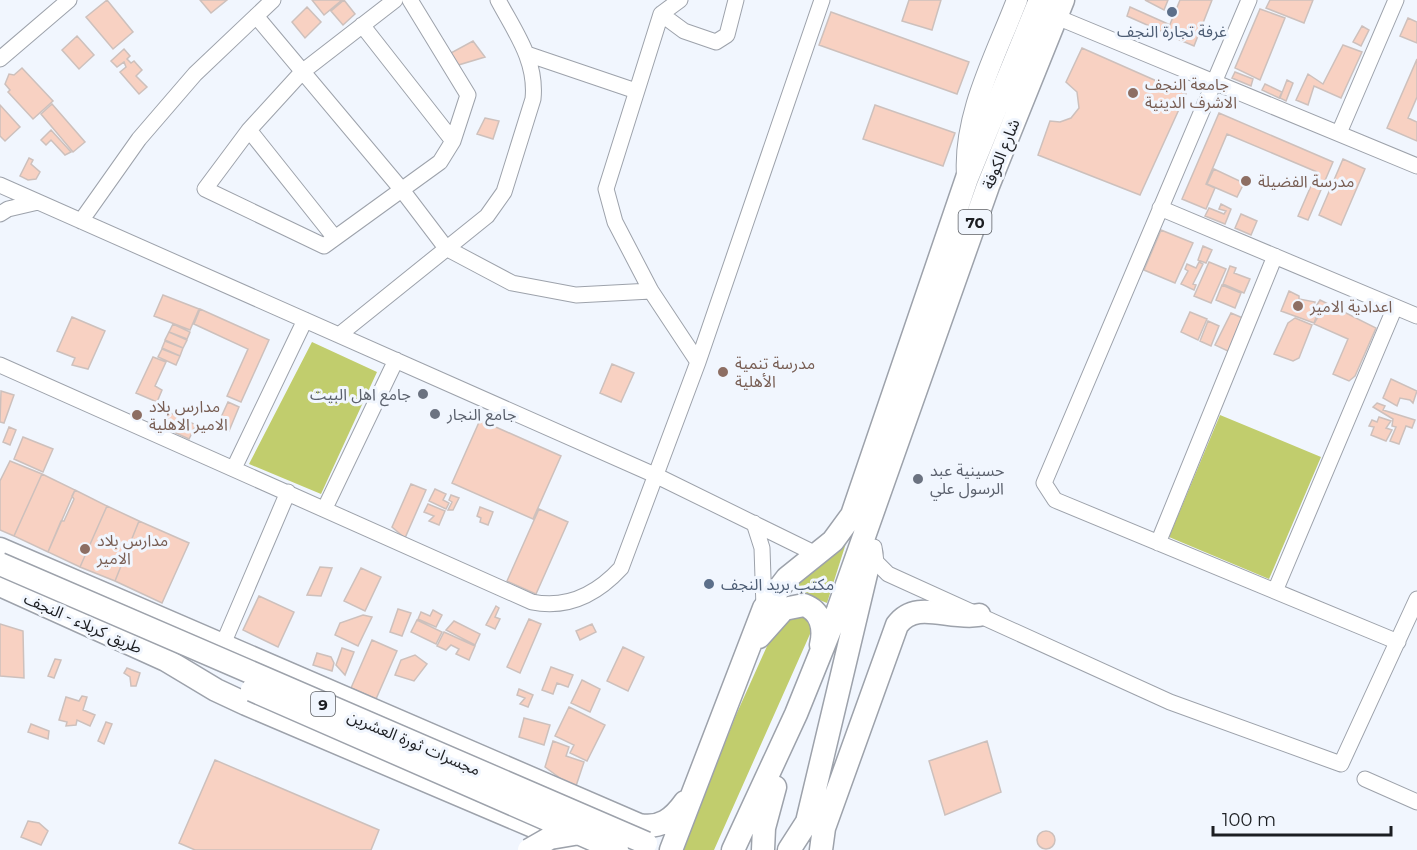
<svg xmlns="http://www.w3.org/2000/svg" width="1417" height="850" font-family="Montserrat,'Noto Sans Arabic',sans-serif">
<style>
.green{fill:#c1cd6d}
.building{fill:#f8d1c2;stroke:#cdc0bc;stroke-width:1.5}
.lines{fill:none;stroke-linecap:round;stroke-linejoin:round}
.minor-casing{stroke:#9da2ab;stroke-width:17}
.major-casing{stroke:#9da2ab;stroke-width:22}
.highway-casing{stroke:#9da2ab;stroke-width:25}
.minor{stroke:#fff;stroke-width:15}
.major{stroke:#fff;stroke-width:20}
.highway{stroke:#fff;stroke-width:22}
.highway-bridge-casing{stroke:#9da2ab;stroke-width:25;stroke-linecap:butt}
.highway-bridge{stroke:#fff;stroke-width:22}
.service-dot{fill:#5c6f8a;stroke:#f1f6fe;stroke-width:2}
.education-dot{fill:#8d6e63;stroke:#f1f6fe;stroke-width:2}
.worship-dot{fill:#6b7280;stroke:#f1f6fe;stroke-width:2}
.labels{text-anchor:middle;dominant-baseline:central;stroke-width:6;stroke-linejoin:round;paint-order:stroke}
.shield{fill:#f1f6fe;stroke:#5c5f64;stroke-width:1.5}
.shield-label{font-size:15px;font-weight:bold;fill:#1c1e22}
.service-label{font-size:16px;fill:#4e5e75;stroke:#f1f6fe}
.education-label{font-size:16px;fill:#785e54;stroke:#f1f6fe;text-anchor:start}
.street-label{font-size:16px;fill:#1c1e22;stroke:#f1f6fe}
.worship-label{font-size:16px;fill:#5b616d;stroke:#f1f6fe;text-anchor:start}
</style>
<rect width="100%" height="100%" fill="#f1f6fe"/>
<path class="green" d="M312,342L377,372L321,494L249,464Z
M1220,415L1321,457L1269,579L1169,537Z
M847,540L827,603L792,589Z
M797,614L807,618L814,625L714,850H683L736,715L772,635L787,618Z"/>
<path class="building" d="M107,0L133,32L113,49L86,17Z
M200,0H227L211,13Z
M312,0H342L324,15Z
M344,0L355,14L343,25L331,11Z
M909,0H941L932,30L902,21Z
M1145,0H1168L1164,10Z
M1180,0H1212L1194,46L1166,34Z
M1270,0H1313L1304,23L1266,8Z
M307,7L321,22L305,38L292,22Z
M1130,7L1168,24L1165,33L1127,16Z
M1260,9L1285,18L1260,80L1235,68Z
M831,12L969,62L957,94L819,45Z
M1408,18L1417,22V43L1400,36Z
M1362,26L1369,30L1361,46L1353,42Z
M77,36L94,55L79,69L62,50Z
M473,41L485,57L455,66L449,54Z
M1343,45L1362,52L1341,98L1314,86L1308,105L1296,100L1308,74L1323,84Z
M1082,48L1186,94L1140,195L1038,155L1050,121L1060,122L1071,118L1079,108L1077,92L1066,82Z
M124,49L130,56L127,59L131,63L134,61L142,70L136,76L147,87L139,94L120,72L126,67L124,62L117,67L111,61Z
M1417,59V97L1408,118L1417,122V141L1387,128Z
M22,68L53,101L33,119L8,92L10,90L5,84L9,74L14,75Z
M1235,72L1253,79L1251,86L1232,78Z
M1287,80L1293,83L1286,101L1280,98Z
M1265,84L1282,92L1279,98L1262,90Z
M52,104L85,142L73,152L41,114Z
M0,105L20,127L5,141L0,136Z
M875,105L955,133L943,166L863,139Z
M1219,113L1333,162L1308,220L1298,216L1317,172L1227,134L1206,184L1215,188L1206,209L1182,199Z
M485,118L499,121L493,139L477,134Z
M51,130L71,152L65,155L51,140L46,145L41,140Z
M29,158L33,160L31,164L40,172L36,179L28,180L20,176Z
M1343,159L1365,169L1341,225L1319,215Z
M1214,169L1244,183L1237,197L1207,184Z
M1221,204L1231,209L1225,224L1205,216L1209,208L1224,214L1226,211L1219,209Z
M1241,214L1257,221L1251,235L1235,228Z
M1161,230L1193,243L1175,283L1144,270Z
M1203,246L1212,250L1206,263L1198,260Z
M1199,262L1203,264L1193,284L1196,285L1194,290L1181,284L1188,271L1185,269L1187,264L1196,268Z
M1209,262L1226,269L1211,303L1194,296Z
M1230,266L1236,268L1234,273L1250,279L1244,293L1223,284Z
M1222,285L1241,293L1235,308L1216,300Z
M1289,291L1299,296V299L1315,302L1311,313L1317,315L1314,323L1281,311Z
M163,295L199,309L190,330L154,316Z
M1320,300L1376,328L1355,376L1349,381L1333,374L1348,339L1314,324L1320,313L1313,311Z
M200,309L269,340L241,402L227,396L248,349L194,324Z
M1190,312L1207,319L1198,340L1181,332Z
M1231,313L1245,319L1230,352L1215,345Z
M72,317L105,331L88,369L72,365L75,358L57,351Z
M1295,318L1312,325L1299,358L1293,361L1274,354L1288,323Z
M1208,321L1219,326L1211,346L1200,341Z
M173,324L190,332L187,339L169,332Z
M169,332L187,340L183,348L165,340Z
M165,341L183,348L180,356L162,348Z
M162,349L180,356L176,365L158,357Z
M153,357L166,362L155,386L162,390L157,402L136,393Z
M612,364L634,373L621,402L600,393Z
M1391,379L1417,391L1413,403L1410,400L1400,398L1397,406L1383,398Z
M1,391L14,395L4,423L0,422Z
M228,402L239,407L229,431L217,426Z
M1377,403L1385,406L1383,410L1415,420L1412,428L1406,426L1399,444L1390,441L1396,427L1392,426L1393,419L1373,407Z
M169,412L196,425L189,439L163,427Z
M1379,417L1391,421L1386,428L1392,430L1386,441L1371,435L1374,427L1369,426L1372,420L1377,422Z
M480,420L561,456L533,519L452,483Z
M9,427L16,430L10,445L3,442Z
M23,437L53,449L43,472L14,459Z
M10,461L42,474L14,536L0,530V481Z
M42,474L75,490L48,552L14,536Z
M411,484L426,490L405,538L392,527Z
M435,489L446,494L443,500L449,503L446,509L429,501Z
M75,490L107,506L80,567L48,552L61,521H64L74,499L72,496Z
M451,495L459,498L453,510H448L452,502L449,500Z
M428,504L445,511L439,525L429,521L434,516L424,512Z
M107,506L139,521L115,581L80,567Z
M480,507L493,512L488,525L480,522L481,518L477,516Z
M539,509L568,522L536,594L507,581Z
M139,521L189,543L162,603L115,581Z
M320,567L332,568L321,596L307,595Z
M361,568L381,577L365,611L344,601Z
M259,596L294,612L278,647L243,630Z
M496,606L499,608L495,617L500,619L495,629L486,625Z
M398,609L411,613L402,636L390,632Z
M433,610L442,615L436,627L418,619L421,612L430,616Z
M363,615L372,617L358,646L335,635L340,623Z
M529,619L541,624L520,673L507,667Z
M417,620L442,632L436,644L411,632Z
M454,621L480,634L475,645L446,630Z
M0,624L23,631L24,678L0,676Z
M592,624L596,632L580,640L576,631Z
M444,632L475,646L469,660L456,654L459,649L451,645L446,650L437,646Z
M372,640L397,651L376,699L351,688Z
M623,647L644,657L628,691L607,681Z
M342,648L354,652L345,675L336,665Z
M317,653L331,657L334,663L332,671L313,665Z
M415,655L427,664L414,681L395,675L401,660Z
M55,659L61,660L54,678L48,676Z
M551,667L573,675L568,687L557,683L553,694L542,690Z
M127,668L140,673L136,686H131L130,677L124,673Z
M582,680L600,689L590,712L571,703Z
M519,689L533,695L528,707L520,704L525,698L517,695Z
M82,696L87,697L83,710L95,715L90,726L77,720L76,725L66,726L67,722L59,720L66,697L79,701Z
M569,707L605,725L587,761L570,753L574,745L555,736Z
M524,718L550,725L544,745L519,737Z
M106,722L112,724L104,744L98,741Z
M31,724L49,731L48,739L28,732Z
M553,741L569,747L566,756L584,762L575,789L545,767Z
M987,741L1001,792L945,815L929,761Z
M215,760L379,830L371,850H195L179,843Z
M28,821L39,823L48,831L41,845L21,837Z
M1037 840a9 9 0 1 1 18 0a9 9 0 1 1-18 0Z"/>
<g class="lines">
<defs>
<path id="minor" d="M395,0L302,72L249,130L205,189L324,246L440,162L453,141L468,95L410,0
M680,0L661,14L606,189L615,222L651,291L698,362
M1249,0L1044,483L1055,500L1398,642
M661,14L684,31L716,42L727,35L736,0
M256,16L402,190L446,248L512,283L576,295L651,291
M1064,20L1417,166
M362,25L453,141
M527,54L636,91
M0,59L69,0
M249,130L335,238
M1339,133L1396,0
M0,185L657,476L816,554
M1160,208L1417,316
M0,214L8,209L38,202
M81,221L139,139L195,74L273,0
M339,335L487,216L504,192L533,99C537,61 515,32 498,0
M0,365L532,602C567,609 597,594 621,568L698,362L822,0
M234,468L305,320
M325,508L396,360
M754,523L762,548L764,608
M1158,543L1275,256
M874,547L876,562L888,574L1170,702L1341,764L1417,599
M1275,591L1395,307
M223,644L288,492
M1365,779L1417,802"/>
<path id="major" d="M967,175C963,115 996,55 1017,0"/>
<path id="highway" d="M0,549L639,825C660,829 673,819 685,802
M0,585L166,660L216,690L246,704L535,827L580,850
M759,637L784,609L804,605C821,611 825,628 821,645
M671,850L764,608L787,578L833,541L852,515L967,178L1040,0
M733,850L796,714L838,610L988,186L1063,0
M763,850L764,828L775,787
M789,850L807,822L871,553
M821,850L824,828L897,625C916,599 948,620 979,615"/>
</defs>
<use href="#minor" class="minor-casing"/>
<use href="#major" class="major-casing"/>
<use href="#highway" class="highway-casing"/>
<use href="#minor" class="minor"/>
<use href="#major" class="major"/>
<use href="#highway" class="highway"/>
<defs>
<path id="highway-bridge" d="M0,564L646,843
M252,690L617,850
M529,850L550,838L580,833"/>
</defs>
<use href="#highway-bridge" class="highway-bridge-casing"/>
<use href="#highway-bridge" class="highway-bridge"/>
</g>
<g class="service-dot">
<circle cx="1172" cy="12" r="6"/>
<circle cx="709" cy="584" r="6"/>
</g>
<g class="education-dot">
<circle cx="1133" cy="93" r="6"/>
<circle cx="1246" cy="181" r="6"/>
<circle cx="1298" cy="306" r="6"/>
<circle cx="723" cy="372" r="6"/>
<circle cx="137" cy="415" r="6"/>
<circle cx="85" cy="549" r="6"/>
</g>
<g class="worship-dot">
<circle cx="423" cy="394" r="6"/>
<circle cx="435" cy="414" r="6"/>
<circle cx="918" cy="479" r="6"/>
</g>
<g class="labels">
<g class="shield">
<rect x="958.5" y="210" width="33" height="24" rx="4.5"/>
<rect x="311" y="692" width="24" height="24" rx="4.5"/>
</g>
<g class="shield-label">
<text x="975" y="222">70</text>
<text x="323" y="704">9</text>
</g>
<g class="service-label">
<text x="1172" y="31">غرفة تجارة النجف</text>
<text x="721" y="584" text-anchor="start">مكتب بريد النجف</text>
</g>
<g class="education-label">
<text x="1145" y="84">جامعة النجف<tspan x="1145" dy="18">الاشرف الدينية</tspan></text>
<text x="1258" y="181">مدرسة الفضيلة</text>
<text x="1310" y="306">اعدادية الامير</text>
<text x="735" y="363">مدرسة تنمية<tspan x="735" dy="18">الأهلية</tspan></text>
<text x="149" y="406">مدارس بلاد<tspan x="149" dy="18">الامير الاهلية</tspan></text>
<text x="97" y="540">مدارس بلاد<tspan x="97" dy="18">الامير</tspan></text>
</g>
<g class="street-label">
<text transform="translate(1001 154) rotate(-68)">شارع الكوفة</text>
<text transform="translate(83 623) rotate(24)">طريق کربلاء - النجف</text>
<text transform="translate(414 743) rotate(23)">مجسرات ثورة العشرين</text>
</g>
<g class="worship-label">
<text x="411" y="394" text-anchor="end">جامع اهل البيت</text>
<text x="447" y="414">جامع النجار</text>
<text x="930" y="470">حسينية عبد<tspan x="930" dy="18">الرسول علي</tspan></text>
</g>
</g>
<path d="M1213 826v9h178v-9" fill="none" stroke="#1c1e22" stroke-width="3"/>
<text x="1222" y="826" font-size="18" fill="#1c1e22" stroke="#f1f6fe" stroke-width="4.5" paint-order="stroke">100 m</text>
</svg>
